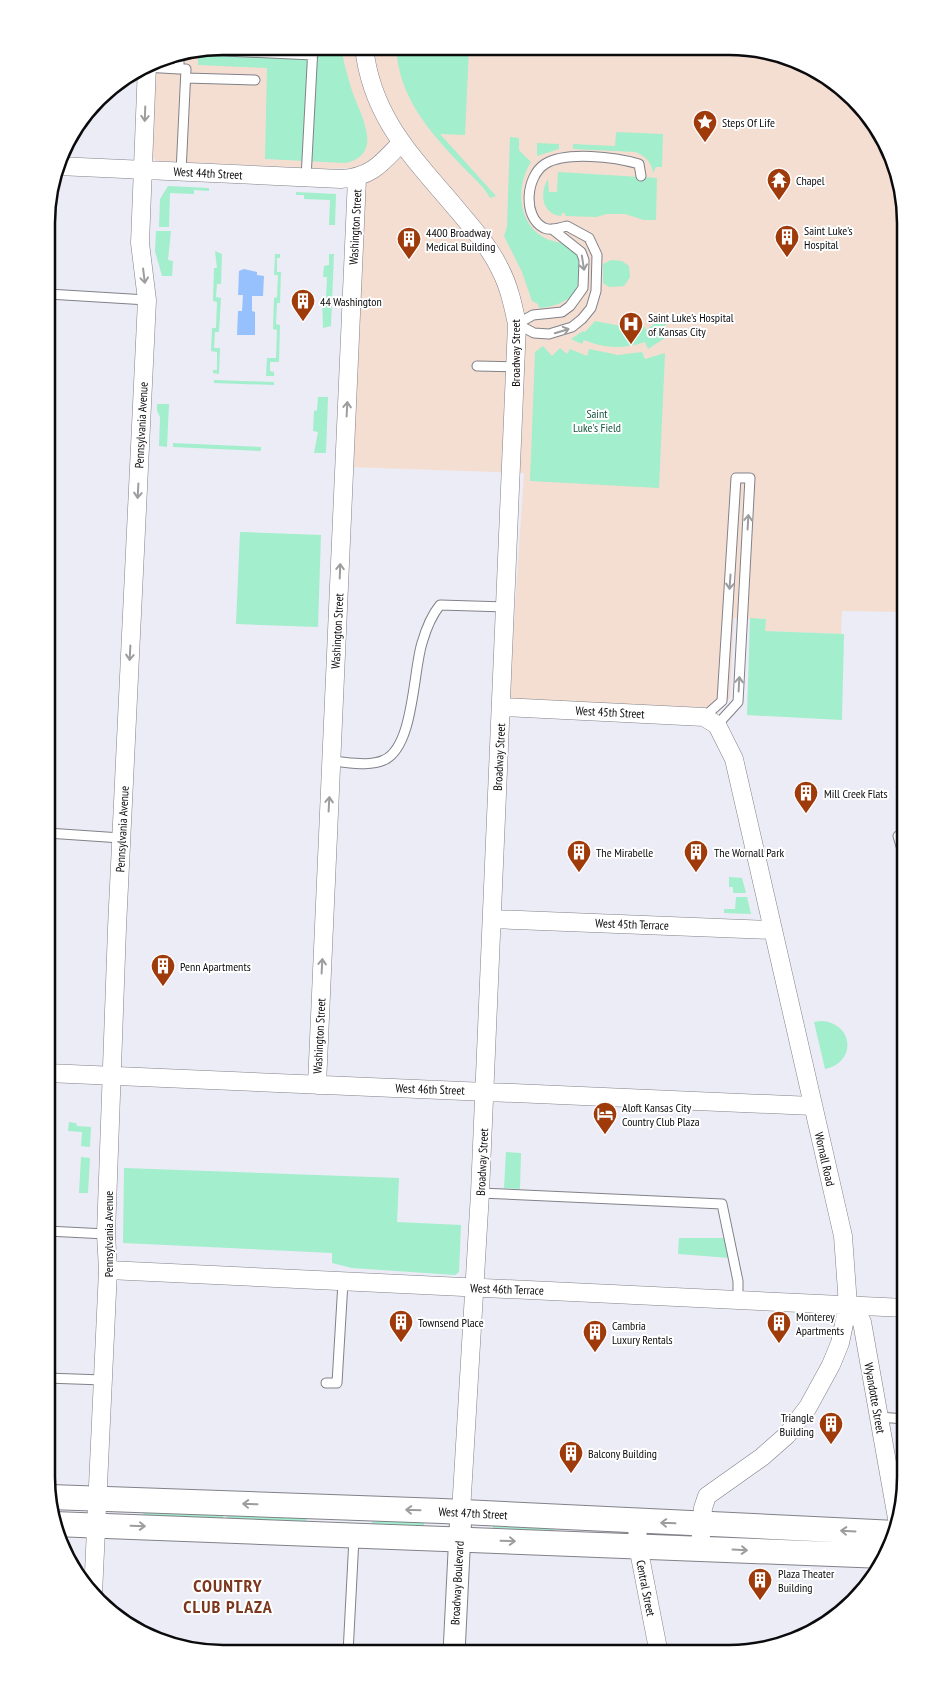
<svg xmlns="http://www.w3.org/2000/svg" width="952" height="1700" font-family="'PT Sans Narrow',sans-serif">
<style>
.medical{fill:#f4ded1}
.green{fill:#a3eecc}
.water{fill:#97c1fd}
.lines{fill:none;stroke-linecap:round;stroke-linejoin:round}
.service-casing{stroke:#818189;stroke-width:11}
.minor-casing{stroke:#818189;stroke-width:19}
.tertiary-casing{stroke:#818189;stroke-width:23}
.secondary-casing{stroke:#818189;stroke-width:26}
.service{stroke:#fff;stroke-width:9}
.minor{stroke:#fff;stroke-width:18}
.tertiary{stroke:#fff;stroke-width:21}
.secondary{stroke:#fff;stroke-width:24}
.oneway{stroke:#9d9d9f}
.labels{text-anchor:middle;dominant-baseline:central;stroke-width:4;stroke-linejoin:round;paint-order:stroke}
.poi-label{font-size:12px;fill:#0b0b0e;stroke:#fff;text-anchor:start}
.street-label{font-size:12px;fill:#0b0b0e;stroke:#fff}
.park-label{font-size:12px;fill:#16573f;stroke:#fff}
.district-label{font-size:18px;font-weight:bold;letter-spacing:1px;fill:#7b381f;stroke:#fff}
.rim{fill:none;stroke:#0b0b0e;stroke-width:2.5}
</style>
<rect width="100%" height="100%" fill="#ebecf5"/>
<path class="medical" d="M223,46L763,50L845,90L896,166L906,223V612L842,611L841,634L765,631V619L734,618L730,698L715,716L509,700L524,473L349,467L362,185L350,168L329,169L156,161L152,156L155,60Z"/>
<path class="green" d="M223,46L342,47C342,59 347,73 350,84C356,109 388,153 346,163L265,159L267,68L198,65V51Z
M396,47L469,48L465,135L440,134L496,196L490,198C484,186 471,176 462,166C429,131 399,98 396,47Z
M616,132L663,134L662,167H656L653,173C652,162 644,155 635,152L573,149V144L615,146Z
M510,137L519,138V150L531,162C516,185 517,222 543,237C552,243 566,241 574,250C579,257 580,263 580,272C579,297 563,306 539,308L538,304L532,301L522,272L504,236L507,227Z
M537,143L559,144V149L537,156Z
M558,172L657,178L656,220H644L625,214H607L596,217L565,216V213H562L561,216C542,214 539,194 548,179L549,192H557Z
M168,186L209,188V191L194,190V194L170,193L169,227H159L160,199Z
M296,192L336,194L335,225H329L330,200L304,199V195H296Z
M156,231H171L168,260L173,261L172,276H162L155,251Z
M215,251L222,254L221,284H217L216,297L221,298L219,332H215L214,348H220L219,374L213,373V370H217V352L211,351L212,328H216L217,302L213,301L214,268H217Z
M275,254H280V258H277V272H281L280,303H277L276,324L280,325L279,362H270V371L274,372V376H266L267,358H276L277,330L273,329L274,298L277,297L278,275H274Z
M329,254H334L331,326L323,328L322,299H326L327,277H323L324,266L329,265Z
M611,260L622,261L629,266L630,277L624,286L609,287L603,283V264Z
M666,315L665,338L648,349L645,342C624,349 605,349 584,340L582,344L571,339L583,331L585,332L595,321L621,326L641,321L646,330Z
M543,346L552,356L560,348L567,354L570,349L587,356L589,349L618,355L642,352L645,359L665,353L659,488L530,481L535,352Z
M214,380L274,382V385L214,383Z
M318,397H328L326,453H314L318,432L313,431L314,411L317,410Z
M157,404H169L167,447L159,446L160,417L157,411Z
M173,443L261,447V451L173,447Z
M240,532L321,535L318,627L236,624Z
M750,618L766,619L765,631L844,634L842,720L747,715Z
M729,877L742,878L746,893H733V887H729Z
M736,897H747L751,914L724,913V909H735Z
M821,1021C854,1023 857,1062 825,1069L814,1022Z
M69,1122L76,1123L77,1126L91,1127L90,1147L81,1146L82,1132L68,1131Z
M506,1152L521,1153L520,1189L504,1188Z
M81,1157L90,1158L88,1193H79Z
M124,1168L399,1178L397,1222L461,1225L459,1272L455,1275L352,1268L332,1263V1253L123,1243Z
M679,1238H726L730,1258L678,1254Z
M227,1509L307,1517L306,1524L227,1520Z
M223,1510V1520L143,1516V1511Z
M379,1520L424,1522V1528L371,1526L372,1522Z
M493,1526L554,1529V1531L493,1528Z"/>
<path class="water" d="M244,269L257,272V275L264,276L263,296H252V311L255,312V335H237L238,311H242L243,295H238L239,271Z"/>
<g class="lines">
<defs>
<path id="service" d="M203,50L313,55
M144,67L179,69V55
M179,69H186L181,172
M186,78L255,80
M306,178L313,47
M48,294L147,300
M517,324L534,333L549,334L572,327L582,319L591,308L596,291L597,255L589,238L567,226C560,228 551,231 544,228C522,217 526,176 545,164C566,151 615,157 639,164L641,176
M517,324L533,315L562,312L570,306L583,288L584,260L581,252L552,229
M477,366L516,367
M704,717L722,701L736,478H750L738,702L717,725
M331,761C348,762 369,767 384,760C414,747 413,671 422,643C426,629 431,616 440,605L506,607
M47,833L121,838
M898,836L906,863
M480,1193L722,1204L738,1281V1300
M47,1231L106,1234
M46,1378L103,1380
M326,1383H337L343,1282
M879,1417L905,1419
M348,1653L354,1538
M715,1654L733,1650"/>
<path id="minor" d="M364,47C372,120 415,159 460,213C475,231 490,248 500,269C509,286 513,305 517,324L480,1193L461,1512
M58,166L341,179C371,177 381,164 401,143
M501,707L704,717L717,725L734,759L843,1236L848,1305L840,1343L831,1365L808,1407L787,1435L762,1457L707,1496L703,1508L700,1548
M492,919L772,930
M47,1073L813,1106
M317,1085L357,178
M108,1270L905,1308
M848,1305L862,1322L898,1524
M637,1522L638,1546L659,1654
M93,1594L108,1270L106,1234L117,928L147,300L140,243L147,65"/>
<path id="tertiary" d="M454,1653L461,1512"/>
<path id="secondary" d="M50,1497L442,1511L896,1533
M54,1524L884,1556"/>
</defs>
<use href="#service" class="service-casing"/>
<use href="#minor" class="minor-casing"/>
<use href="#tertiary" class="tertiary-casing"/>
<use href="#secondary" class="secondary-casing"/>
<use href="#service" class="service"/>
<use href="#minor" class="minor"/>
<use href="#tertiary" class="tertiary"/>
<use href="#secondary" class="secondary"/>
</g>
<defs><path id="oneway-shaft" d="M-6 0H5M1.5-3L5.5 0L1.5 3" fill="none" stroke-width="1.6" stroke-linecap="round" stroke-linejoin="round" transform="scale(1.25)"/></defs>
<g class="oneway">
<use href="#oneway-shaft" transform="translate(145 114) rotate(92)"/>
<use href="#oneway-shaft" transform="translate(583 263) rotate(81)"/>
<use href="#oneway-shaft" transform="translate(144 276) rotate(83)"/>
<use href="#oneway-shaft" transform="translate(562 331) rotate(-17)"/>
<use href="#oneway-shaft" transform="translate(347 409) rotate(-87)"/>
<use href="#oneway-shaft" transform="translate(138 491) rotate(93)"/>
<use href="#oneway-shaft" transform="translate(748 522) rotate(-87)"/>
<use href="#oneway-shaft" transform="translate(340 571) rotate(-88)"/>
<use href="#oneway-shaft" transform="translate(730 582) rotate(94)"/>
<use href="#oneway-shaft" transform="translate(130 653) rotate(93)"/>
<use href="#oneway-shaft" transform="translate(739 684) rotate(-87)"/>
<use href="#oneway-shaft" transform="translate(329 804) rotate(-87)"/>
<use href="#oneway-shaft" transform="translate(322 966) rotate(-87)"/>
<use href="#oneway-shaft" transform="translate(250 1504) rotate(-178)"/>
<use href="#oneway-shaft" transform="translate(413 1510) rotate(-178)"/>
<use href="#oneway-shaft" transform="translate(668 1523) rotate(-178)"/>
<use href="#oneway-shaft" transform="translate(138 1526) rotate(2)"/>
<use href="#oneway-shaft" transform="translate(848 1531) rotate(-177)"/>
<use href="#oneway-shaft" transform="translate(508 1541) rotate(2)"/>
<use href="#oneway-shaft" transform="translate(740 1550) rotate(3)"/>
</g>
<defs>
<symbol id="sight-pin" viewBox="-11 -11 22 30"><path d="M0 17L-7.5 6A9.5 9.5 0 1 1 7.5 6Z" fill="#9f3a0b" stroke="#fff"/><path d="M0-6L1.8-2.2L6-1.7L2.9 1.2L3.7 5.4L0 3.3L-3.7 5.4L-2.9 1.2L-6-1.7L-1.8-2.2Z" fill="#fff"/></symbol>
<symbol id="temple-pin" viewBox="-11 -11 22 30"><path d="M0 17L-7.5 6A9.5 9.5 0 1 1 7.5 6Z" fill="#9f3a0b" stroke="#fff"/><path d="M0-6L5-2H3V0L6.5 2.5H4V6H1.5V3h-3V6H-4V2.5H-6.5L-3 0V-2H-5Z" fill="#fff"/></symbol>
<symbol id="building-pin" viewBox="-11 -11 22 30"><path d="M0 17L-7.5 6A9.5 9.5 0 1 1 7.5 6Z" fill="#9f3a0b" stroke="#fff"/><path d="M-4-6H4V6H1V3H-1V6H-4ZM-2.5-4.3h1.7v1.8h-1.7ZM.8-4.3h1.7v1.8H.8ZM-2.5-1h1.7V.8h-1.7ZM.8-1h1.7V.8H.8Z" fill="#fff"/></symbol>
<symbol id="hospital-pin" viewBox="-11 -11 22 30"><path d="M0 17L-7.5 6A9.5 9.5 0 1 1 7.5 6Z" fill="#9f3a0b" stroke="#fff"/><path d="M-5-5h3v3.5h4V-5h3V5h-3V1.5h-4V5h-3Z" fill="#fff"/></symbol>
<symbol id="hotel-pin" viewBox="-11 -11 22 30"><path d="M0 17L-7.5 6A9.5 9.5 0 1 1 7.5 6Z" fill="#9f3a0b" stroke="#fff"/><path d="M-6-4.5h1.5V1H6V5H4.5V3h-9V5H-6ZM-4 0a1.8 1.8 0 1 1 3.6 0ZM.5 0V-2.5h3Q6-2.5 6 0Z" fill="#fff"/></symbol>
</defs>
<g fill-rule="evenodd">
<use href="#sight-pin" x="691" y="108" width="28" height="38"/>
<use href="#temple-pin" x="765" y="166" width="28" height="38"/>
<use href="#building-pin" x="773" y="223" width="28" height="38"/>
<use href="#building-pin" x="395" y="225" width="28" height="38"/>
<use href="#building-pin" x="289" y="287" width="28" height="38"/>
<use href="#hospital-pin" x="617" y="310" width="28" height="38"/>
<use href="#building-pin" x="792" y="779" width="28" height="38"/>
<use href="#building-pin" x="565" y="838" width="28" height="38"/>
<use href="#building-pin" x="682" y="838" width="28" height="38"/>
<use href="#building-pin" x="149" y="952" width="28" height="38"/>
<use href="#hotel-pin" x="591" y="1100" width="28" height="38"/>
<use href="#building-pin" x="387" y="1308" width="28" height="38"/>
<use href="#building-pin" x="765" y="1309" width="28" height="38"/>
<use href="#building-pin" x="581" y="1318" width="28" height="38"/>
<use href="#building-pin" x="817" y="1410" width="28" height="38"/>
<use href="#building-pin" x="557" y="1439" width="28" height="38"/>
<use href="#building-pin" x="746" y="1566" width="28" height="38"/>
</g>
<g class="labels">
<g class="poi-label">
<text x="722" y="122">Steps Of Life</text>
<text x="796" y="180">Chapel</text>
<text x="804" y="230">Saint Luke's<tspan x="804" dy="14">Hospital</tspan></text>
<text x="426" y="232">4400 Broadway<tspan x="426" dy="14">Medical Building</tspan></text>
<text x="320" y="301">44 Washington</text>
<text x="648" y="317">Saint Luke's Hospital<tspan x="648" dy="14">of Kansas City</tspan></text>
<text x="824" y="793">Mill Creek Flats</text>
<text x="596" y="852">The Mirabelle</text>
<text x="714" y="852">The Wornall Park</text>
<text x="180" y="966">Penn Apartments</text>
<text x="622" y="1107">Aloft Kansas City<tspan x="622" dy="14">Country Club Plaza</tspan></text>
<text x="796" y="1316">Monterey<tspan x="796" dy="14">Apartments</tspan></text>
<text x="418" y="1322">Townsend Place</text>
<text x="612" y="1325">Cambria<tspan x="612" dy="14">Luxury Rentals</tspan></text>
<text x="814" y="1417" text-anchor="end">Triangle<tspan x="814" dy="14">Building</tspan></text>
<text x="588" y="1453">Balcony Building</text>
<text x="778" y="1573">Plaza Theater<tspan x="778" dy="14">Building</tspan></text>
</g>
<g class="street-label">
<text transform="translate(208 173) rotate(3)">West 44th Street</text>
<text transform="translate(355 227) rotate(-87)">Washington Street</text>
<text transform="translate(515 353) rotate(-90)">Broadway Street</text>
<text transform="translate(141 425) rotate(-87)">Pennsylvania Avenue</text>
<text transform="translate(337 631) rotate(-87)">Washington Street</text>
<text transform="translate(610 712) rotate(3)">West 45th Street</text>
<text transform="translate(499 757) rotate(-87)">Broadway Street</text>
<text transform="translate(122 829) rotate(-87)">Pennsylvania Avenue</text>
<text transform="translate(632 924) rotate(2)">West 45th Terrace</text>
<text transform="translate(319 1036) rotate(-87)">Washington Street</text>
<text transform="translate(430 1089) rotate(2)">West 46th Street</text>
<text transform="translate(825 1159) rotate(77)">Wornall Road</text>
<text transform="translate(482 1162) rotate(-87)">Broadway Street</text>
<text transform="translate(108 1234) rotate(-90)">Pennsylvania Avenue</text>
<text transform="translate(507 1289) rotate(2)">West 46th Terrace</text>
<text transform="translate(875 1398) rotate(80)">Wyandotte Street</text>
<text transform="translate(473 1513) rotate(3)">West 47th Street</text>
<text transform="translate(457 1583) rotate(-87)">Broadway Boulevard</text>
<text transform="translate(646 1588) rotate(79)">Central Street</text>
</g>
<g class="park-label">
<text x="597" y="413">Saint<tspan x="597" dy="14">Luke's Field</tspan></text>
</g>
<g class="district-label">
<text x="228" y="1585">COUNTRY<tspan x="228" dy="21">CLUB PLAZA</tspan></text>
</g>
</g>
<path d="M0 0H952V1700H0ZM223 55H729A168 168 0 0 1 897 223V1477A168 168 0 0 1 729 1645H223A168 168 0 0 1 55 1477V223A168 168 0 0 1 223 55Z" fill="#fff" fill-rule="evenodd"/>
<path class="rim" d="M223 55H729A168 168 0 0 1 897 223V1477A168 168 0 0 1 729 1645H223A168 168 0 0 1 55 1477V223A168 168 0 0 1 223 55Z"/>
</svg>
